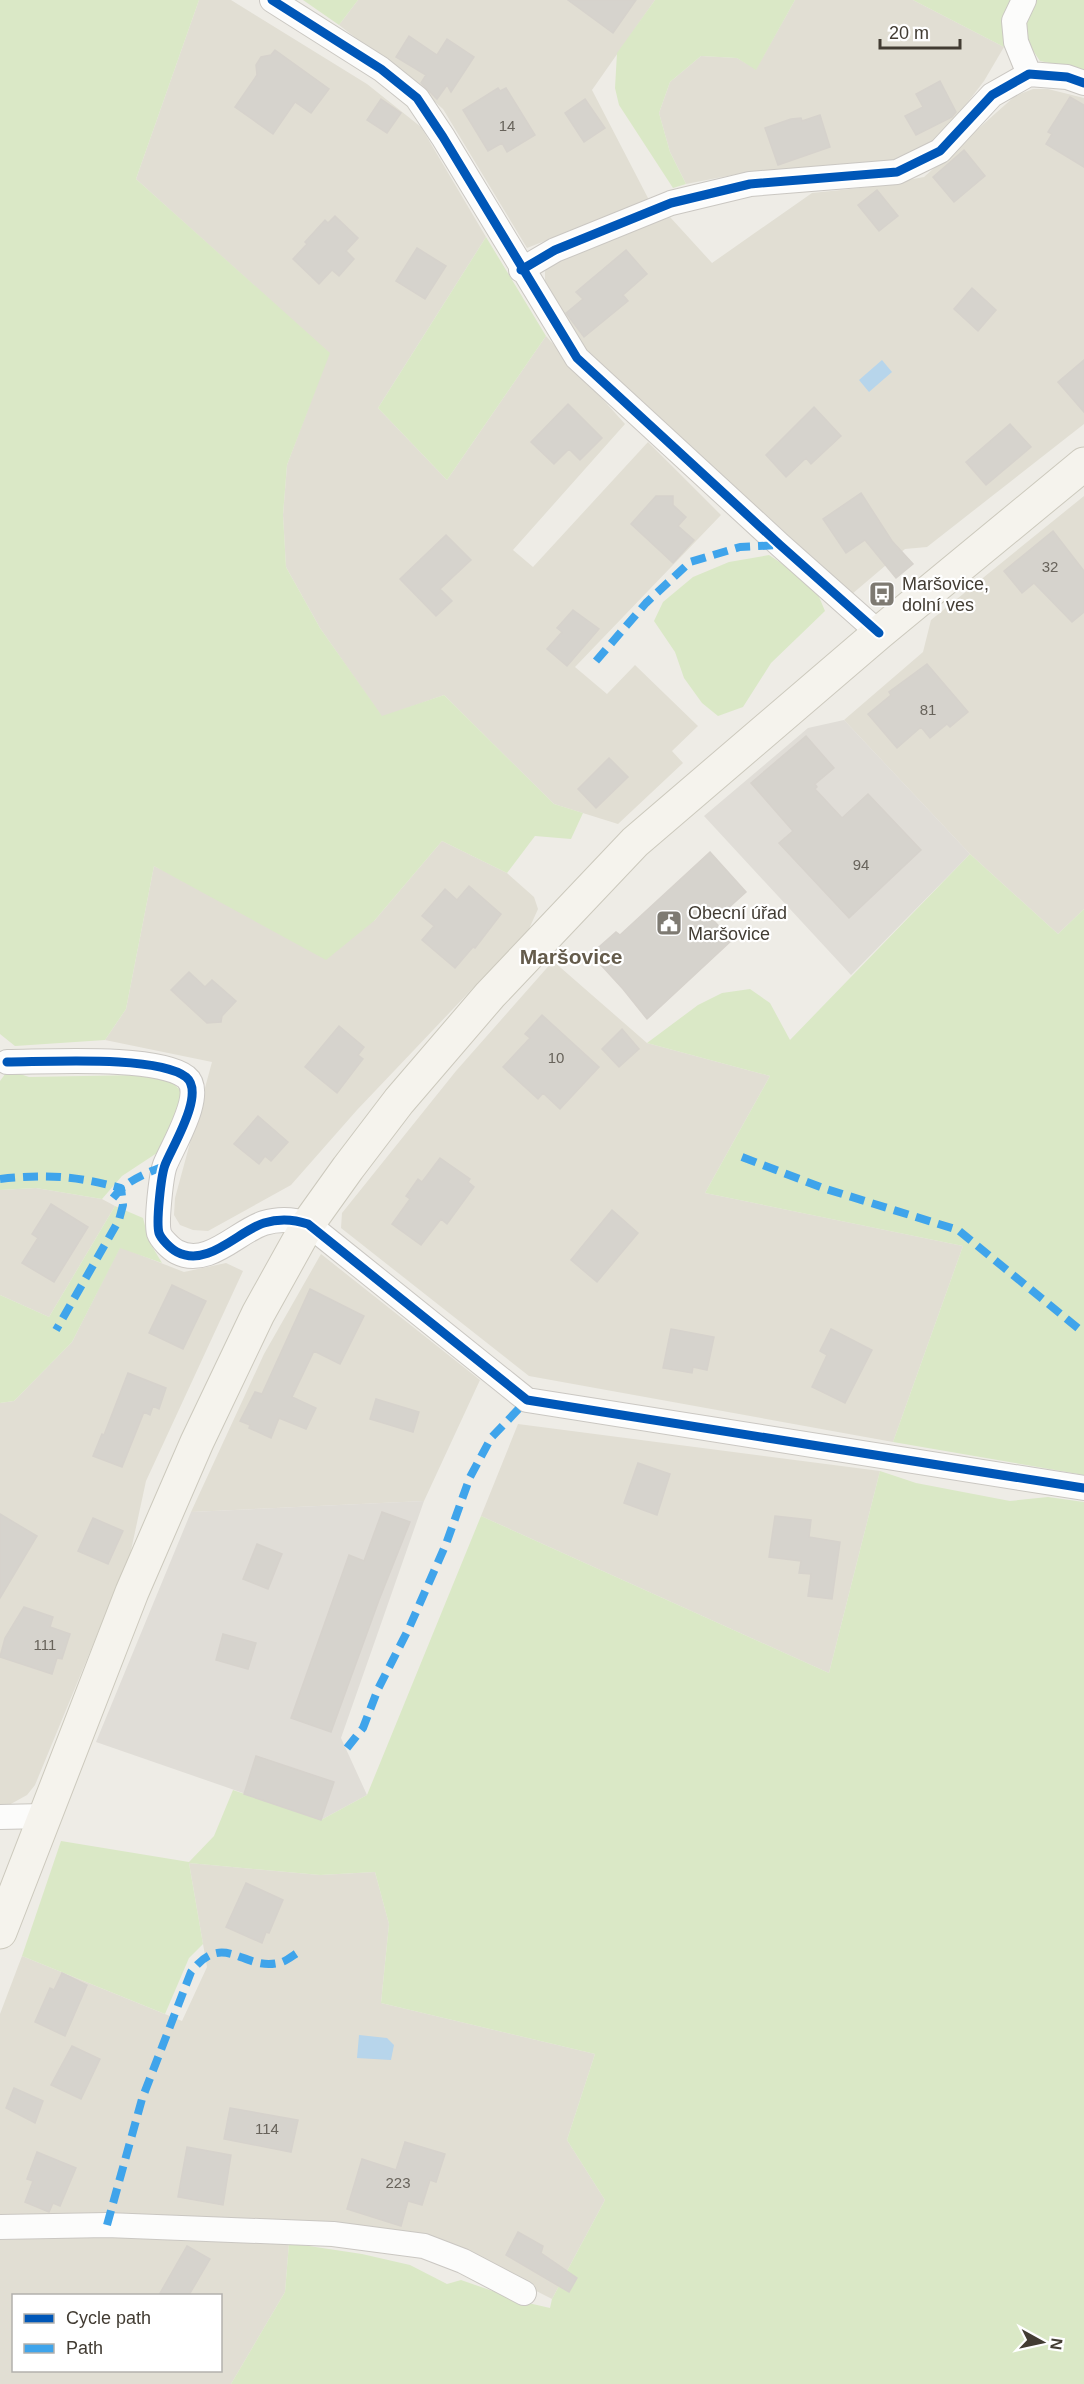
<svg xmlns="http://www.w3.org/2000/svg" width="1084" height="2384" font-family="Helvetica,sans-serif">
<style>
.residential{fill:#e1ded3;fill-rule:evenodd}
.industrial{fill:#e0ddd7}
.green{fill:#dae8c6}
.water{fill:#b7d5eb}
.building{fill:#d6d3cd;stroke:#d6d2cc;stroke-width:1.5}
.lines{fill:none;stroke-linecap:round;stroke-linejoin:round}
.street-casing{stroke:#cac7c2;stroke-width:26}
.secondary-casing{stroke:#ccc9bd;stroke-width:35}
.street{stroke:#fcfcfb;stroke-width:24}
.secondary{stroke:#f5f3ed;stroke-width:33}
.quiet{stroke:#3fa4eb;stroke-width:8;stroke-dasharray:15 8;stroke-linecap:butt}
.cycleway-casing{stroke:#fff;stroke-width:13}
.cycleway{stroke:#0057b8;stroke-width:9}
.labels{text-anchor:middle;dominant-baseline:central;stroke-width:4.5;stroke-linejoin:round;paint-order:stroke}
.number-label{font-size:15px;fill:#68635b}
.poi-label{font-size:18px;fill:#423c33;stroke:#fff;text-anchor:start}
.quarter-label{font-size:21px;font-weight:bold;fill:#645b4b;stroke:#fff}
</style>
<rect width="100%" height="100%" fill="#eeece6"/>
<path class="residential" d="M199,0H231L367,84L421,127L486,237L378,408L447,480L546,336L625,424L513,550L533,567L648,442L721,515L575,667L607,694L635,665L698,726L672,751L683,763L618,824L554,804L444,695L382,717L320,628L286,567L283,515L287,465L329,353L136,179Z
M358,0H655L592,90L649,200L527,248L443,109L408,78L339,25Z
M795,0H913L1004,47L984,81L941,137L893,164L748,172L686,184L670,152L659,113L670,82L701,56L737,58L756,69Z
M1033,89H1048L1084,98V424L927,547L905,549L852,594L580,346L545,282V271L557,259L670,217L712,263L812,193L870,187L924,177L1015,96Z
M1084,496V909L1058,934L970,854L844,720L923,652L931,620Z
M442,841L507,873L534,897L538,909L529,929L357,1110L291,1185L208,1231L193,1230L180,1225L174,1215L175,1198L212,1062L105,1040L126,1009L154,866L187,882L374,921Z
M553,961L647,1043L770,1076L705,1193L963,1246L893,1442L529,1376L341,1228L342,1213L456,1071Z
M36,1188L102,1199L115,1206L49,1317L0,1295V1190Z
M120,1247L184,1272L226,1263L243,1271L146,1481L130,1555L35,1785L27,1795L9,1805H0V1403L14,1401L72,1342Z
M321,1254L480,1380L424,1501L191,1512L264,1354Z
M518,1424L880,1471L829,1673L481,1516Z
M189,1863L320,1875L375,1872L389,1924L381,2003L595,2054L567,2140L605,2200L552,2299L464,2254L0,2215V2014L22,1956L182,2021L207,1967Z
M113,2234L289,2243L285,2292L231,2384H0V2240ZM14,2296H220V2370H14Z"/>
<path class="industrial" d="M844,720L970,854L851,975L704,816L808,728Z
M424,1501L341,1738L367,1795L321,1820L96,1742L191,1512Z"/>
<path class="green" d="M0,0H199L136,179L330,353L287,465L283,515L286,567L320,628L382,716L444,695L554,804L583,813L571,839L535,836L507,873L442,841L374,921L326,960L154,866L126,1009L105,1040L15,1046L0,1034Z
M303,0H358L339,25Z
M655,0H795L756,70L737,58L701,56L670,82L659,113L670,152L686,184L673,188L619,105L615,88L617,53Z
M913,0H1015L1006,22L1004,47Z
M1035,0H1084V73L1069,67L1040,61C1021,32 1019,31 1035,0Z
M486,237L546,336L447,480L378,408Z
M769,555L814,585L825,611L771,663L743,707L718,716L702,703L684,678L675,652L654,621L663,602L693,577L729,562Z
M970,854L1058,934L1084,909V1475L893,1442L963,1246L705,1193L770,1076L647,1043L698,1005L722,993L750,989L770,1003L790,1040Z
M8,1070L29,1077L138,1075L170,1080L182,1092L183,1111L166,1147L122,1176L102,1199L36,1188L0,1190V1081Z
M115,1206L143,1218L149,1241L162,1263L120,1248L72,1342L14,1401L0,1403V1295L49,1317Z
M880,1471L916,1483L1010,1501L1048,1497L1084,1502V2384H231L285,2292L289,2243L362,2254L410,2265L447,2284L461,2280L524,2302L550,2308L552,2299L605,2200L567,2140L595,2054L381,2003L389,1924L375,1872L320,1875L189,1863L203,1944L189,1958L165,2014L22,1956L61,1841L189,1862L214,1836L233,1790L321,1820L367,1795L481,1516L829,1673Z"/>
<path class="water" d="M882,360L892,372L869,392L859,380Z
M359,2035L387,2038L394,2045L391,2060L357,2058Z"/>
<path class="building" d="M568,0H636L613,33Z
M409,36L437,55L447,39L474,57L451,92L447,85L437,99L421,83L426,75L396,57Z
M275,50L329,89L311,113L295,102L273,134L235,107L257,75L256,65L261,57L271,55Z
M940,81L956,112L952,117L916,135L905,116L923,107L916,94Z
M498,88L500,91L506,88L535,135L507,152L502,143L488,151L463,110Z
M1070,97L1084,105V167L1046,144L1052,134L1048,132Z
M381,99L401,113L387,133L367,120Z
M585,99L605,128L584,142L565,113Z
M820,115L830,147L778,165L765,128L791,119L801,118L802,121Z
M964,150L985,176L954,202L933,177Z
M877,190L898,216L879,231L858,205Z
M335,216L358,238L346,251L354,259L339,276L332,270L319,284L293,259L307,244L305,242L325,220L328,223Z
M417,248L446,266L425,299L396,281Z
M626,250L647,274L623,295L628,301L584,337L566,313L583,299L576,292Z
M972,288L996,310L978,331L954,309Z
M1084,360V412L1058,382Z
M568,404L602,438L580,460L569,449L554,464L531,442Z
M814,407L841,436L811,464L806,458L786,477L766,455Z
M1010,424L1031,447L986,485L966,462Z
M861,493L892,541L913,564L896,578L865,540L846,553L823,519Z
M656,496H673V505L686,517L678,526L694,540L673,563L631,524Z
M1053,531L1084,571V612L1072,622L1034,583L1022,593L1004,571Z
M446,535L471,560L440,589L452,601L436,616L400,579Z
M573,610L599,629L567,666L547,649L562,632L557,628Z
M927,664L968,712L950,727L947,724L930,738L921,727L897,748L868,714L891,695L889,692Z
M806,736L834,768L815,784L817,787L815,789L842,818L868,794L921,850L849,918L779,843L793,831L751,783Z
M609,758L628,777L596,808L578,789Z
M710,852L746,892L714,921L732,940L647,1019L623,989L591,954L616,932L620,935Z
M469,886L501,914L475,948L473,947L455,968L422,940L434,926L422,916L445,889L457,900Z
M189,972L205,987L212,980L236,1001L222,1016L221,1022L207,1023L171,990Z
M542,1015L599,1067L560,1109L543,1093L538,1099L503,1067L530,1038L525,1034Z
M339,1026L364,1047L358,1055L363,1059L337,1093L305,1067Z
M622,1029L639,1049L619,1067L602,1049Z
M258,1116L288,1142L271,1161L265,1156L259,1164L234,1144Z
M440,1158L470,1179L468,1182L474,1187L447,1224L441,1219L421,1245L392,1224L410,1199L406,1196L418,1179L422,1182Z
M51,1204L88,1227L54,1282L22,1263L38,1238L32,1234Z
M612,1210L638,1233L597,1282L571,1260Z
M172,1285L206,1301L183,1349L149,1333Z
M310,1289L364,1316L340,1364L314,1351L292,1397L316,1408L306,1429L279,1418L271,1438L249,1428L250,1425L240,1421L255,1392L262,1394Z
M671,1329L714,1337L707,1370L693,1367L692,1373L663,1368Z
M831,1329L872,1350L845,1403L812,1387L827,1355L820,1351Z
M128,1373L166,1388L159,1409L153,1406L150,1415L144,1412L122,1467L93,1456L102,1434L104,1435Z
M376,1399L419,1412L413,1432L370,1419Z
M638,1463L670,1474L657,1515L624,1503Z
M382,1512L410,1522L379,1600L331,1732L291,1718L349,1555L364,1561Z
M0,1514L37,1536L0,1598Z
M775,1516L811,1520L809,1537L840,1542L832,1599L808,1596L811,1574L799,1573L801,1561L769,1557Z
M93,1518L123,1531L108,1564L78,1551Z
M257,1544L282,1554L268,1589L243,1579Z
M24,1607L53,1617L50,1627L70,1634L62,1659L57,1658L52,1674L0,1657L5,1638Z
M223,1634L256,1643L248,1669L216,1660Z
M256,1756L334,1782L321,1820L244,1794Z
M246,1883L283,1900L269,1933L266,1932L262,1943L226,1927Z
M62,1973L87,1985L65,2036L35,2022L50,1988L54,1990Z
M72,2046L100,2059L81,2099L51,2085Z
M14,2088L43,2101L35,2123L6,2108Z
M230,2108L298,2120L291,2152L224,2139Z
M405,2142L445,2154L436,2182L430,2180L422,2205L408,2201L401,2226L347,2209L362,2159L396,2170Z
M187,2147L231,2155L223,2205L178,2197Z
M37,2152L76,2168L60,2206L53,2203L49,2212L25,2202L33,2181L27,2179Z
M518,2232L543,2246L541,2253L577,2278L569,2292L506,2255Z
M187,2246L210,2259L189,2295H159Z"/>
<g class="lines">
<defs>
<path id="street" d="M272,0L381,69L417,98L443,137L577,358L780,545L879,633
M1024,0L1014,21L1016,42L1029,74
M521,270L555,250L671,203L750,184L897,172L940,151L992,95L1029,74L1067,77L1084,83
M7,1062C47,1062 157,1055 186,1077C206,1093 172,1147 165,1165C161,1176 156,1222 159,1233C161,1239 171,1249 177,1252C208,1268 238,1231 264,1223C280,1218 293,1219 308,1224L527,1400L1084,1488
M0,1817L44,1816
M0,2227L107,2225L333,2234L424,2246L463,2261L524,2293"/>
<path id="secondary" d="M0,1932L132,1592L197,1442L258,1314L308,1224L348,1168L399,1101L490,995L635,842L879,633L1084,464"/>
</defs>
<use href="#street" class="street-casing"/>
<use href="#secondary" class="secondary-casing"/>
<use href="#street" class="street"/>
<use href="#secondary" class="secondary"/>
<path class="quiet" d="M596,661L646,603L690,562L740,547L780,545
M742,1157L823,1188L958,1230L1084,1333
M0,1179C47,1174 76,1176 121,1188L123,1205L119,1220L56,1330
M113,1198C127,1180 144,1174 165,1166
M347,1748L363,1728L378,1689L409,1628L446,1544L470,1477L491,1438L527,1400
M107,2225L142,2099L191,1972C225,1928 244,1974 282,1962C288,1960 296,1953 302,1950"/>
<defs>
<path id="cycleway" d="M272,0L381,69L417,98L443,137L577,358L780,545L879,633
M521,270L555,250L671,203L750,184L897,172L940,151L992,95L1029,74L1067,77L1084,83
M7,1062C47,1062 157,1055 186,1077C206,1093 172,1147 165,1165C161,1176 156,1222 159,1233C161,1239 171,1249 177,1252C208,1268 238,1231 264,1223C280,1218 293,1219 308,1224L527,1400L1084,1488"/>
</defs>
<use href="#cycleway" class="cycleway-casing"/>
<use href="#cycleway" class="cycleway"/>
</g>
<defs>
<symbol id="bus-square" viewBox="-11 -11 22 22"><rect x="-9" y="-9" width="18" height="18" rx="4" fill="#7e7a72" stroke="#fff"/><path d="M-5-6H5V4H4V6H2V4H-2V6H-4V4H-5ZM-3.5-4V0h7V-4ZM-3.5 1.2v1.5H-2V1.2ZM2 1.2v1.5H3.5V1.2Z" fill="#fff"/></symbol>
<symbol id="civic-square" viewBox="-11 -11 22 22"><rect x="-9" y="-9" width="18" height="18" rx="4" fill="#7e7a72" stroke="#fff"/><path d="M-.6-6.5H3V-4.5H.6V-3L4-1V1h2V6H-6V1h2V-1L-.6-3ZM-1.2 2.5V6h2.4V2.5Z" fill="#fff"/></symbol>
</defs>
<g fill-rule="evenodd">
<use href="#bus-square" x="867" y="579" width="30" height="30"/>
<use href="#civic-square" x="654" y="908" width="30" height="30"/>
</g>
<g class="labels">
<g class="number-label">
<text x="507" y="125">14</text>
<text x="1050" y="566">32</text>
<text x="928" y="709">81</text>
<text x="861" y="864">94</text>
<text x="556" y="1057">10</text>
<text x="45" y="1644">111</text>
<text x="267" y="2128">114</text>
<text x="398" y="2182">223</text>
</g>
<g class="poi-label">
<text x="902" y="584">Maršovice,<tspan x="902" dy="21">dolní ves</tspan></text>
<text x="688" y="913">Obecní úřad<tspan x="688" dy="21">Maršovice</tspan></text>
</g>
<g class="quarter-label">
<text x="571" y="956">Maršovice</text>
</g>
</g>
<rect x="12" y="2294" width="210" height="78" fill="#ffffff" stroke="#b3b1ad" stroke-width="1.5"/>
<rect x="24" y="2314" width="30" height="9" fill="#0057b8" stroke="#b3b1ad" stroke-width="1.5"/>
<text x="66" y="2324" font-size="18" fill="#423c33">Cycle path</text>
<rect x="24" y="2344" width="30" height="9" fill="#3fa4eb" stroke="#b3b1ad" stroke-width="1.5"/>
<text x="66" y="2354" font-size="18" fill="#423c33">Path</text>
<g transform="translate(1042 2342) rotate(98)" stroke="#ffffff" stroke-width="4.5" paint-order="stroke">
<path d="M0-4.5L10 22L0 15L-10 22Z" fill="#423c33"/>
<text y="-9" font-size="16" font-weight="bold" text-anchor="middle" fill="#423c33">N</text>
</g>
<path d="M880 39v9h80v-9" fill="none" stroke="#423c33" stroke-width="3"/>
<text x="889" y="39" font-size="18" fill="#423c33" stroke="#ffffff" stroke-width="4.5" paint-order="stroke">20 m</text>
</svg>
